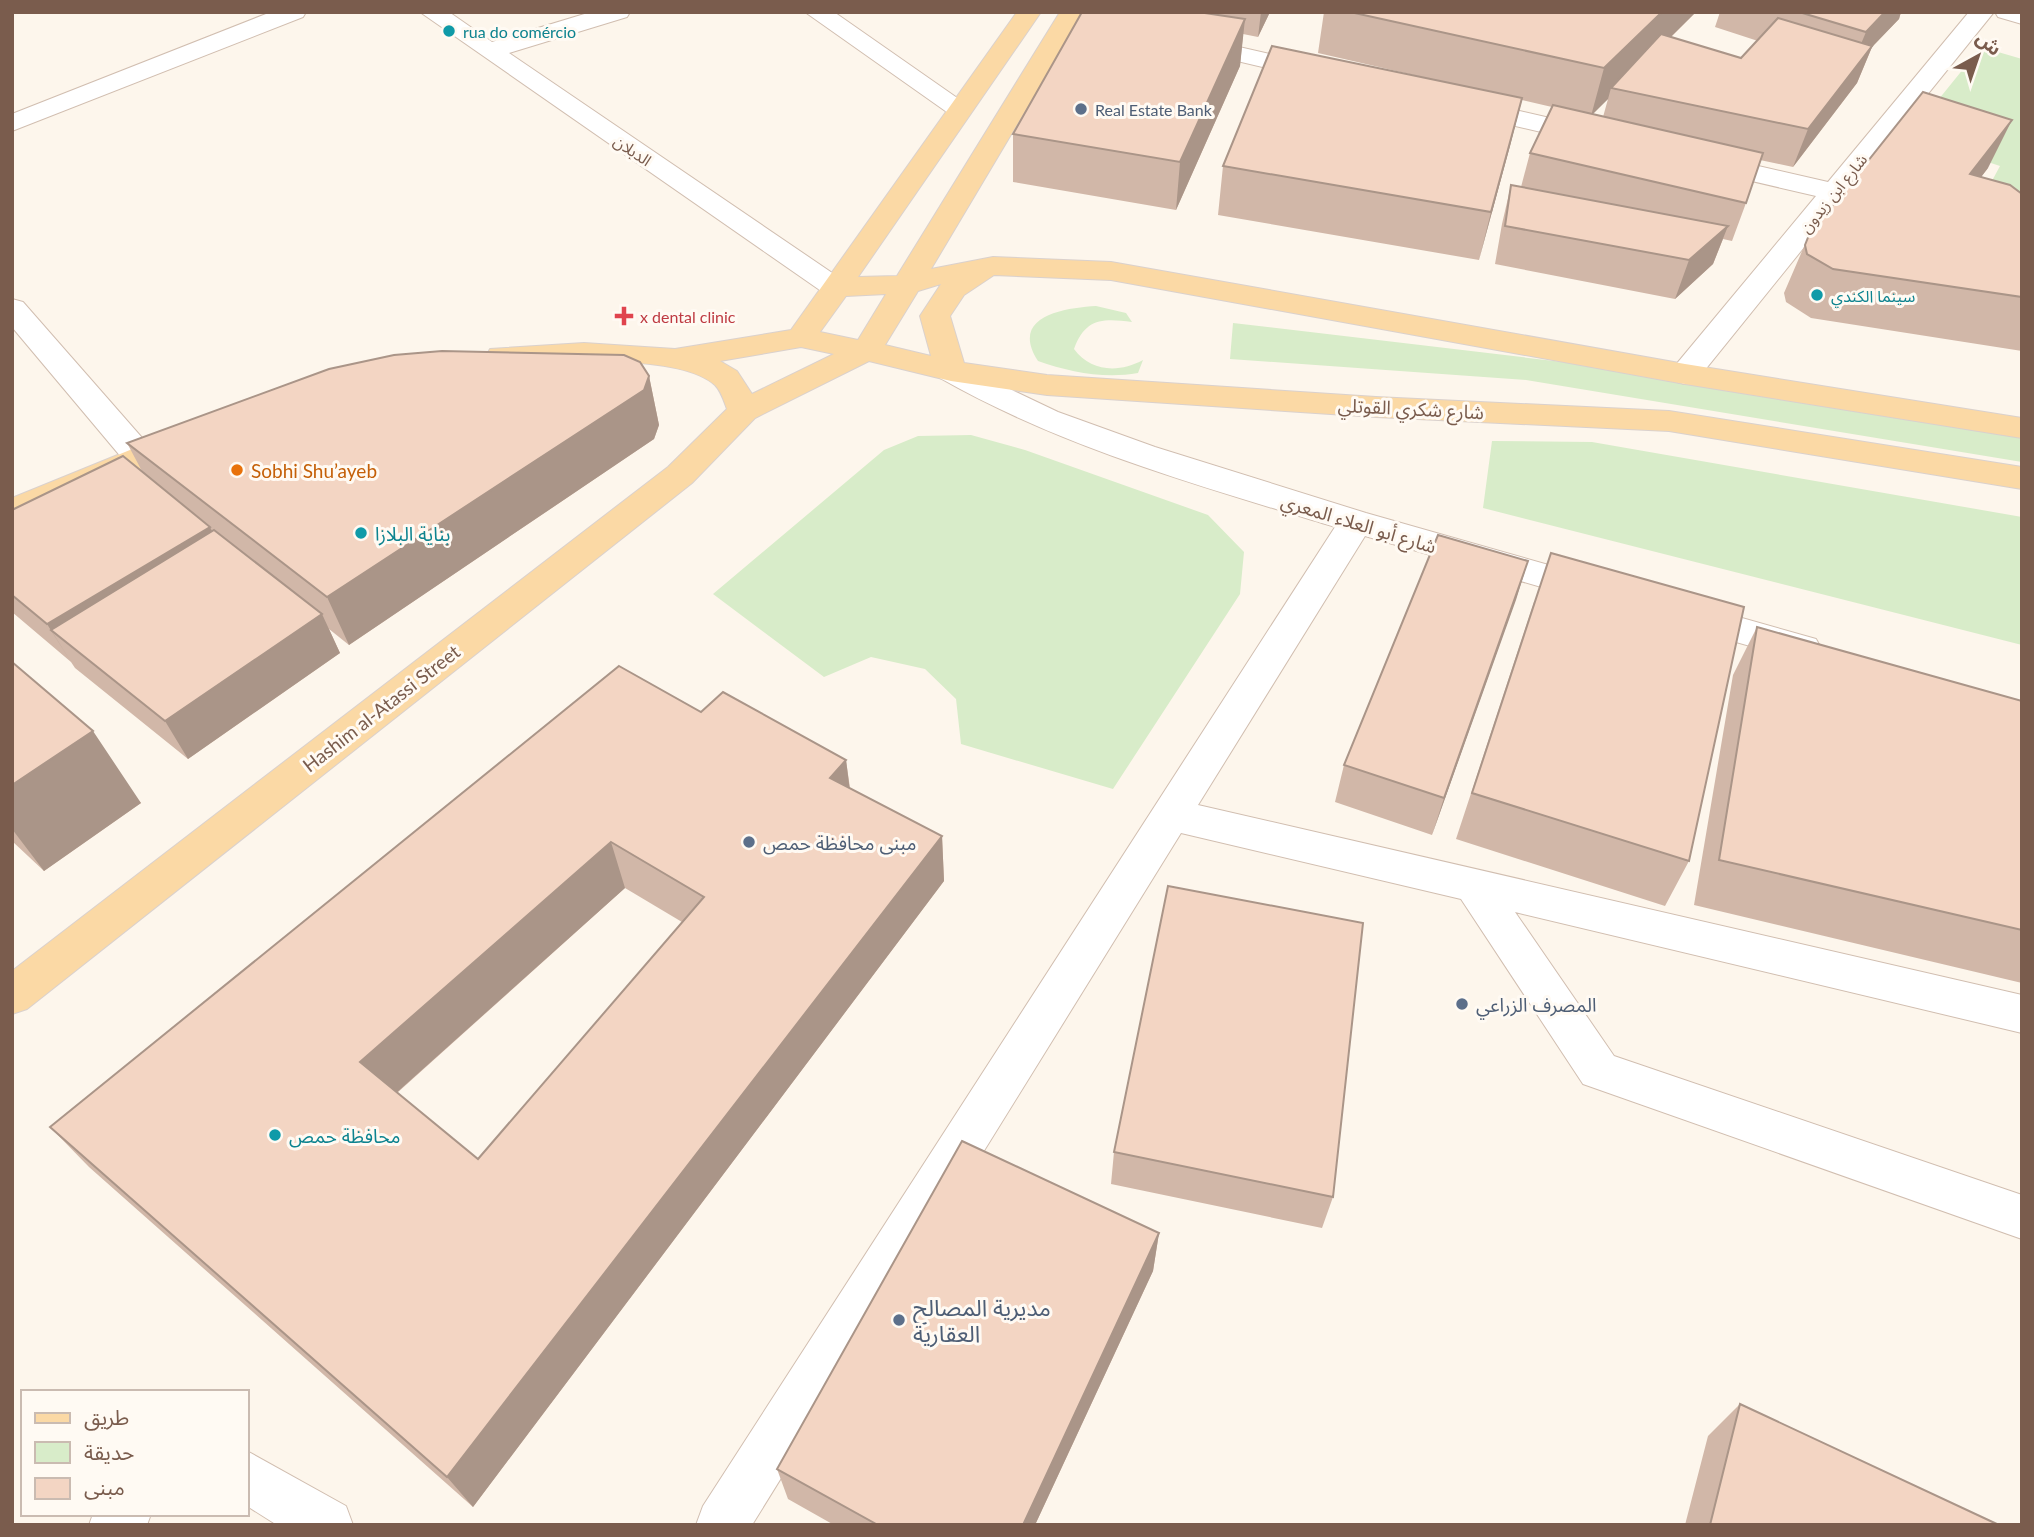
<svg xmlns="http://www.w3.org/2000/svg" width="2034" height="1537" font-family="Lato,'Noto Sans Arabic',sans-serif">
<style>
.green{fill:#d8ecc9}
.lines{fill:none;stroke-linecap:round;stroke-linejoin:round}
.minor-casing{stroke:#d1beb0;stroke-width:2}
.major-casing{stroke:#dad1cd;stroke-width:2}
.minor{fill:#fff;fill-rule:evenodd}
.major{fill:#fbd9a5;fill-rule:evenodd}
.wall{fill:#d1b7a8;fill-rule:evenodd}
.shaded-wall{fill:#aa9588}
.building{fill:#f3d5c3;stroke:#aa9588;stroke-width:2;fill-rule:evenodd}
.culture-dot{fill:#0f9aa8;stroke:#fffaf3;stroke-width:2.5}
.service-dot{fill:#5c6f8a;stroke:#fffaf3;stroke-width:2.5}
.health-dot{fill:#e0444e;stroke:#fffaf3;stroke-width:2.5}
.food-dot{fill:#e8710a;stroke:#fffaf3;stroke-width:2.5}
.labels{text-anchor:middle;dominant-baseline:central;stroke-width:6;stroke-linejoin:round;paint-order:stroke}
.far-culture-label{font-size:16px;fill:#0d838f;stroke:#fffaf3;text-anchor:start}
.far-service-label{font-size:16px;fill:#4e5e75;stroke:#fffaf3;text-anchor:start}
.far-street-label{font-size:16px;fill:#7a5c4d;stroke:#fffaf3}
.far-health-label{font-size:16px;fill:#be3a42;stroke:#fffaf3;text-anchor:start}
.street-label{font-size:19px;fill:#7a5c4d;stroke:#fffaf3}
.food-label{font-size:19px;fill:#c56008;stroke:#fffaf3;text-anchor:start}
.culture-label{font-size:19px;fill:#0d838f;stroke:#fffaf3;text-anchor:start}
.service-label{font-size:19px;fill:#4e5e75;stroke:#fffaf3;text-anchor:start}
.near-service-label{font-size:23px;fill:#4e5e75;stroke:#fffaf3;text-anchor:start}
</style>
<rect width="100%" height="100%" fill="#fdf6ec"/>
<path class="green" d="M1981,47L2022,59V249L1973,216L2000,166L1909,136Z
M1096,306L1126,313L1132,322C1103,318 1085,318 1074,349C1091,372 1119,373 1143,360L1138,373C1104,379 1069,372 1038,361C1009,316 1064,308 1096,306Z
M1233,323L1597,366L2022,435V462L1526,380L1230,359Z
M971,435L1025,450L1208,515L1244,552L1240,594L1113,789L961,744L956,699L925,669L871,657L824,677L713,594L884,450L918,436Z
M1492,441L1592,442L2022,517V645L1483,508Z"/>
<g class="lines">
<defs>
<path id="minor" d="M271,12H306L303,17L12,131V114Z
M420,12H449L492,42L591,12H630L627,17L509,53L844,281L849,287L844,293L834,296L824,293Z
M805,12H834L973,109L969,115H951Z
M1969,12H1994L1696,381L1685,384L1674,381L1669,374L1674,367L1816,196L1696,168L1692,162L1696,156L1706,154L1828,182Z
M1995,12H2022V24L1998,17Z
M1191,36L1326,67L1330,72L1326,77L1317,80L1182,48L1179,43L1182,38Z
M1468,99L1602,130L1606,136L1602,142L1593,144L1459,113L1455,107L1459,101Z
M12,299L23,302L151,448L155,456L151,464L139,467L127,464L12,327Z
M951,361L1058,412L1155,447L1366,513L1605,581L1611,590L1605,599L1593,602L1365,536L1198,805L2022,995V1033L1515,912L1614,1056L2022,1195V1239L1583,1084L1461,899L1181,833L752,1525H696L703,1506L1335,527C1201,486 1063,448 940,378L935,371L940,364Z
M1689,603L1816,639L1821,648L1816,657L1803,661L1676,625L1671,616L1676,607Z
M247,1451L346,1506L353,1525H277L247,1506Z
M93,1514H151L147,1525H89Z"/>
<path id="major" d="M1017,12H1041L858,277L897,276L1060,12H1084L931,269L993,257L1111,262L1685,364L2022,418V438L1685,384L1111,280L994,275L964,295L950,316L964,363L1047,375L1376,397L1669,411L2022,467V489L1669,431L1376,417L1047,395L951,381L869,361L755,418L692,483L27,1009L12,1014V971L668,467L727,409C724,401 721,391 715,385C678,352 550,362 501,366L490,363L486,356L490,349L584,343L675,349L791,330ZM941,284L920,316L931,356L885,345L918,291ZM886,294L858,340L820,332L846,296ZM801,347L834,354L752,394L737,371L720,361Z
M184,428L195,432L200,439L195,446L12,522V498Z"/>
</defs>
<use href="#minor" class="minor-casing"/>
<use href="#major" class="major-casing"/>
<use href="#minor" class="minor"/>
<use href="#major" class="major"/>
</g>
<path class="wall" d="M1082,12H1270L1258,37L1243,34L1240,66L1176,210L1013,182V134Z
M1324,12H1696L1671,37L1741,58L1758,41L1715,27L1720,12H1901L1899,19L1872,47L1857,83L1793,167L1760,160L1746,203L1732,241L1723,239L1713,264L1675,299L1495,264L1502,224L1511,185L1521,187L1530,153L1552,107L1522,100L1479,260L1218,215L1223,166L1431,79L1318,53ZM1608,99L1603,117L1592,114Z
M1988,168L1981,177L2022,194V351L1811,318L1786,302L1784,293L1809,235Z
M649,376L659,425L654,439L349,645L329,629L340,653L188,759L75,668L71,662L12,612V510L143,473L127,443Z
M1528,561L1432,835L1335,802L1344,765Z
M1534,602L1689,861L1665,906L1456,839Z
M1757,627L2022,701V983L1694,905L1733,675Z
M12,662L141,803L44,871L12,841Z
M701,712L846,760L850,788L942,836L944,881L473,1507L89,1167L50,1127ZM625,888L682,922L478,1159L397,1093Z
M1114,1152L1333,1197L1322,1228L1111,1184Z
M1159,1233L1153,1271L1035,1525H834L788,1499L777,1469Z
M1740,1404L1999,1525H1685L1708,1436Z"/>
<path class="shaded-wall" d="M1261,12H1270L1258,37Z
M1662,12H1696L1617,90L1611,88L1608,99L1591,116L1604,68Z
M1885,12H1901L1899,19L1872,47L1857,83L1793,167L1808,129L1850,70L1866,32Z
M1245,19L1240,66L1176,210L1180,162Z
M1522,98L1510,146L1479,260L1491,212Z
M2012,120L1988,168L1946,223L1970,174Z
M1728,226L1713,264L1675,299L1689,260Z
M649,376L659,425L654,439L349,645L327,597Z
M210,527L229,565L51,630L71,662L47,624Z
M1528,561L1516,600L1432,835L1444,798Z
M322,614L340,653L188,759L165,721Z
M93,731L141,803L44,871L12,829V785Z
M846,760L852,807L830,778Z
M942,836L944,881L473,1507L447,1477Z
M611,842L625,888L385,1103L360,1062Z
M1159,1233L1153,1271L1035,1525H1023Z"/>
<path class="building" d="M1082,12H1198L1245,19L1180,162L1013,134Z
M1350,12H1662L1604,68Z
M1799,12H1885L1866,32Z
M1778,18L1872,46L1808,129L1611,88L1661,34L1741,58Z
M1272,46L1522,98L1491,212L1223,166Z
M1923,92L2012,120L1970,174L2010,185L2022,194V297L1833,269L1807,254L1805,245L1809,235Z
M1553,105L1763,153L1746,203L1530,153Z
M1511,185L1728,226L1689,260L1505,226Z
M442,351L624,355L640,362L649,376L644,390L327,597L127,443L329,369L394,355Z
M123,456L210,527L47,624L12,595V510Z
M214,530L322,614L165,721L51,630Z
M1438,535L1528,561L1444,798L1344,765Z
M1551,553L1744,607L1689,861L1472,793Z
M1757,627L2022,701V930L1719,860Z
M12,662L93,731L12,785Z
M619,666L701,712L723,692L846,760L830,778L942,836L447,1477L50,1127ZM611,842L704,897L478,1159L360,1062Z
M1168,886L1363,923L1333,1197L1114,1152Z
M962,1141L1159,1233L1023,1525H878L777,1469Z
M1740,1404L1999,1525H1710Z"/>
<g class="culture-dot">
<circle cx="449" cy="31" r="7"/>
<circle cx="1817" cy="295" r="7"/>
<circle cx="361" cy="533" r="7"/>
<circle cx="275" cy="1135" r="7"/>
</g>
<g class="service-dot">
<circle cx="1081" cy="109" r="7"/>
<circle cx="749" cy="842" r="7"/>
<circle cx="1462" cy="1004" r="7"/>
<circle cx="899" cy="1320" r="7"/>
</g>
<path class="health-dot" d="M620.5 305.5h7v7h7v7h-7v7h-7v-7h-7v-7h7z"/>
<circle class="food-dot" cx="237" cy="470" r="7"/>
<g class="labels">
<g class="far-culture-label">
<text x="463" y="31">rua do comércio</text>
<text x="1831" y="295">سينما الكندي</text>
</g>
<g class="far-service-label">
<text x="1095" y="109">Real Estate Bank</text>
</g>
<g class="far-street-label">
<text transform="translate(633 150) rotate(34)">الدبلان</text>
<text transform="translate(1833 193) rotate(-51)">شارع ابن زيدون</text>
</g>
<g class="far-health-label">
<text x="640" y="316">x dental clinic</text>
</g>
<g class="street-label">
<text transform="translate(1411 408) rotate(3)">شارع شكري القوتلي</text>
<text transform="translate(1359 523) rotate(17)">شارع أبو العلاء المعري</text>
<text transform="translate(381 708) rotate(-38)">Hashim al-Atassi Street</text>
</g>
<g class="food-label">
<text x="251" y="470">Sobhi Shu’ayeb</text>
</g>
<g class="culture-label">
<text x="375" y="533">بناية البلازا</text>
<text x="289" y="1135">محافظة حمص</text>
</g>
<g class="service-label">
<text x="763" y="842">مبنى محافظة حمص</text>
<text x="1476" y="1004">المصرف الزراعي</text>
</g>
<g class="near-service-label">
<text x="913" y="1307">مديرية المصالح<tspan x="913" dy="26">العقارية</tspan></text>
</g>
</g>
<rect width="2034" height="1537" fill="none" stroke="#7a5c4d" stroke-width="28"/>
<rect x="21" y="1390" width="228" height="126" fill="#fffaf3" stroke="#cabbb1" stroke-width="2"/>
<rect x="35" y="1413" width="35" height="10" fill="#fbd9a5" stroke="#cabbb1" stroke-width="2"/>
<text x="84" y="1425" font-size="21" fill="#7a5c4d">طريق</text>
<rect x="35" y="1442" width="35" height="21" fill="#d8ecc9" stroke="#cabbb1" stroke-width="2"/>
<text x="84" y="1460" font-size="21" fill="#7a5c4d">حديقة</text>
<rect x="35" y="1478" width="35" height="21" fill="#f3d5c3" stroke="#cabbb1" stroke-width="2"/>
<text x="84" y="1495" font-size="21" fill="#7a5c4d">مبنى</text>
<g transform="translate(1978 56) rotate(40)" stroke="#fffaf3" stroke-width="5" paint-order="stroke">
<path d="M0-5L12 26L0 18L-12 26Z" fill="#7a5c4d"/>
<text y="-10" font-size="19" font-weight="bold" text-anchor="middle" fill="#7a5c4d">ش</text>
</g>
</svg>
